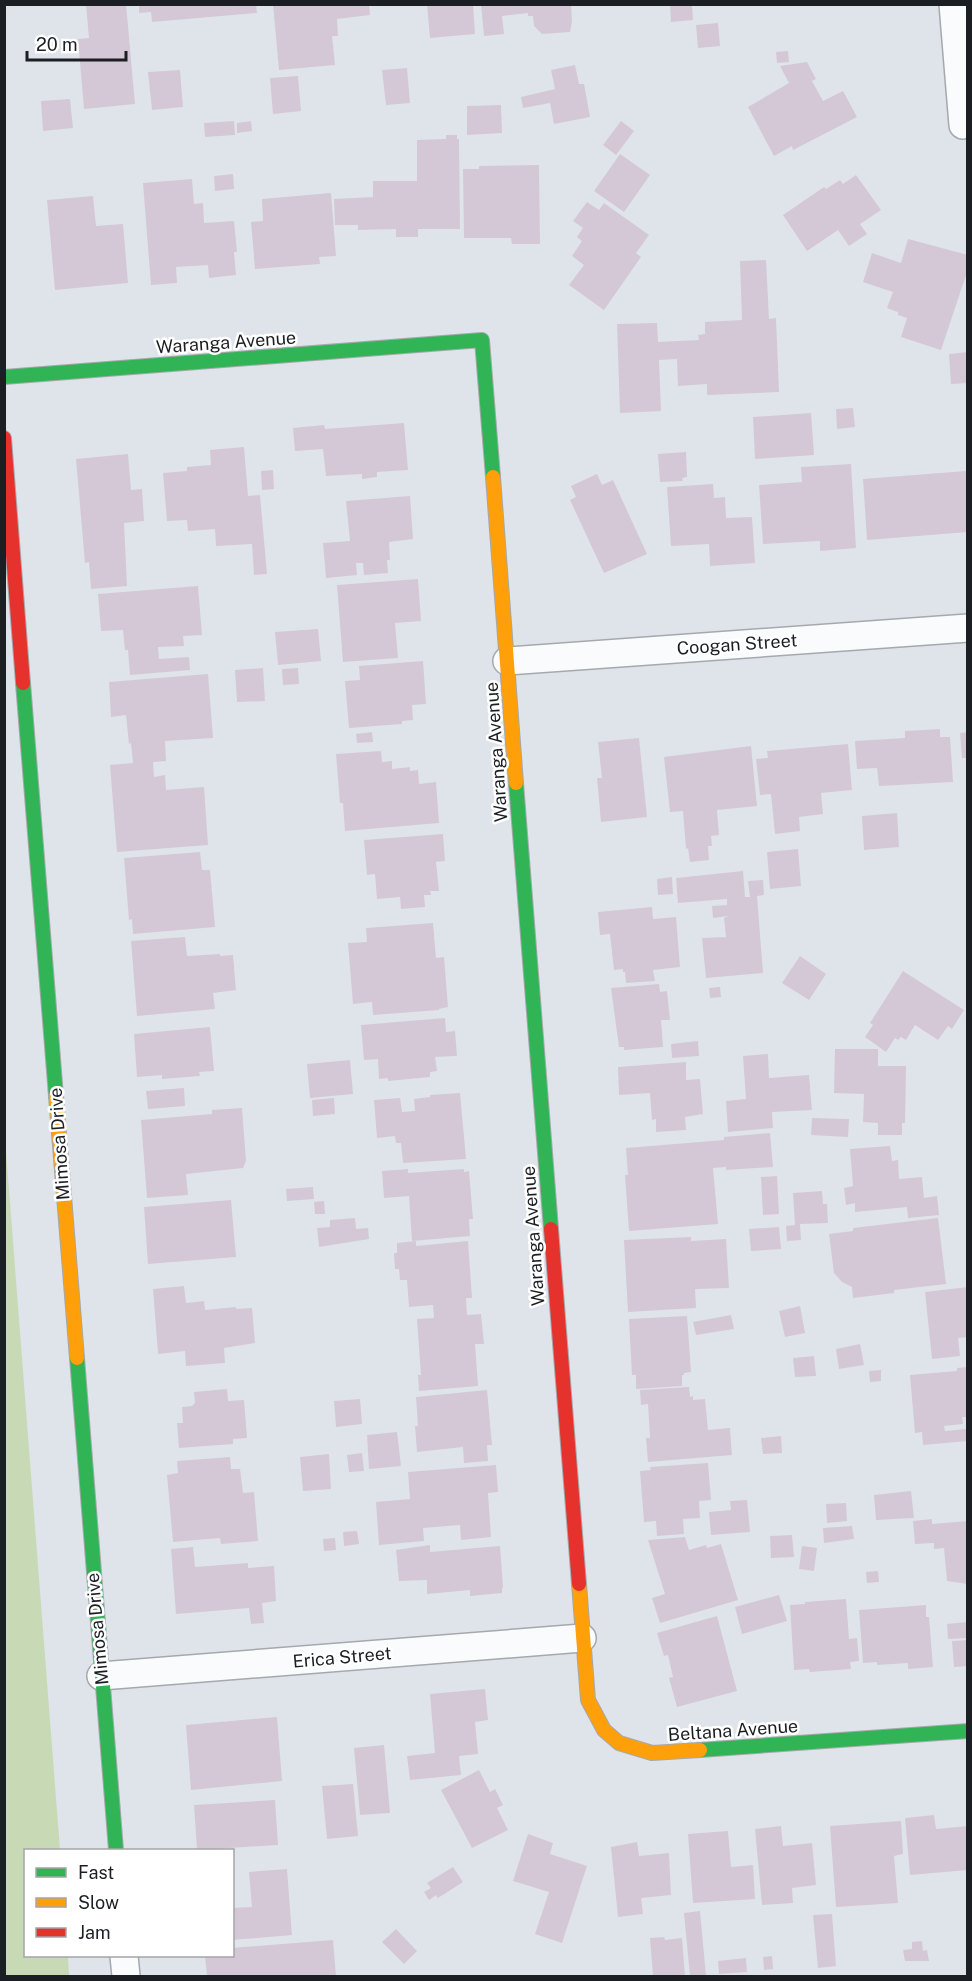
<svg xmlns="http://www.w3.org/2000/svg" width="972" height="1981" font-family="'Public Sans',sans-serif">
<style>
.green{fill:#c8d9b6}
.building{fill:#d5c8d6}
.lines{fill:none;stroke-linecap:round;stroke-linejoin:round}
.street-casing{stroke:#a5a9ad;stroke-width:30}
.fast-casing{stroke:#a5a9ad;stroke-width:16}
.slow-casing{stroke:#a5a9ad;stroke-width:16}
.jam-casing{stroke:#a5a9ad;stroke-width:16}
.street{stroke:#fafbfc;stroke-width:27}
.fast{stroke:#30b455;stroke-width:14}
.slow{stroke:#ff9f0a;stroke-width:14}
.jam{stroke:#e5322d;stroke-width:14}
.labels{text-anchor:middle;dominant-baseline:central;stroke-width:5;stroke-linejoin:round;paint-order:stroke}
.street-label{font-size:18px;fill:#1b1e22;stroke:#fff}
</style>
<rect width="100%" height="100%" fill="#dfe4ea"/>
<path class="green" d="M4,1125L60,1850H26V1956H68L69,1976H5Z"/>
<path class="building" d="M126,4L135,104L84,109L78,39L89,38L86,5Z
M139,4H256L257,13L152,22L151,12L139,13Z
M273,4H369L370,15L337,19L338,36H332L335,65L279,70Z
M427,4H473L475,34L430,38Z
M481,4H571L572,22L570,32L542,34L534,26L533,16H528V13L502,16L504,34L484,36Z
M670,4H692L693,20L671,22Z
M718,23L720,46L698,48L696,25Z
M788,51L789,62L777,63L776,52Z
M807,62L816,79L812,81L823,101L843,91L857,117L793,150L792,146L774,156L748,107L789,83L780,66Z
M575,65L579,84H584L590,117L554,124L550,103L523,108L521,97L555,89L551,70Z
M407,68L410,103L386,105L382,70Z
M180,70L183,107L152,110L148,72Z
M298,76L301,111L273,114L270,78Z
M70,99L73,128L43,131L41,101Z
M501,105L502,133L467,135V106Z
M234,121L235,135L205,137L204,123Z
M251,121L252,131L237,133V123Z
M621,121L634,131L616,155L603,145Z
M446,135H457V139H459L460,229H418V237H396V229L358,230V225H335L334,199L373,197V181H417V140L446,139Z
M620,154L650,175L624,212L594,191Z
M539,165L540,244H512L511,238H464L463,169H479V166Z
M233,174L234,189L215,191L214,176Z
M856,175L881,210L860,224L867,234L849,246L838,230L807,251L783,215L824,187L826,189L840,180L843,184Z
M192,179L194,204L203,203L204,223L234,221L237,252H234L236,275L209,278L208,265L176,267L177,283L151,285L143,183Z
M331,193L336,256L319,257L320,264L255,269L251,222L263,221L262,199Z
M93,196L96,226L123,224L128,283L55,290L47,200Z
M587,202L599,210L604,203L649,235L636,253L641,257L604,310L569,285L584,265L572,256L582,241L577,237L583,228L573,221Z
M908,239L968,255V269L941,350L901,337L907,318L898,315V312L887,308L893,292L863,282L872,253L901,263Z
M766,260L769,319L776,318L779,392L707,395V384L678,386L677,359L659,360L661,411L620,413L617,324L657,323L658,342L699,340L698,335L705,334V322L742,320L740,261Z
M968,352V383L951,384L949,354Z
M853,408L855,427L837,429L836,409Z
M811,413L814,455L755,459L753,417Z
M404,423L408,470L377,472V477L362,479V474L326,476L323,449L295,451L293,428L324,425L325,429Z
M244,447L248,496L260,495L267,574L254,575L252,544L216,546L215,529L188,531L187,520L167,521L163,473L187,471V467L211,465L210,450Z
M686,452L687,477L682,478L683,481L660,482L658,454Z
M128,454L131,490L142,489L144,521L124,523L127,586L91,589L89,562L85,563L76,459Z
M851,464L856,548L820,551V541L763,544L759,485L802,482L801,467Z
M273,470L274,489L262,490L261,471Z
M966,471L968,532L867,540L863,479Z
M597,474L602,485L613,480L647,554L604,573L570,500L576,497L571,486Z
M713,484L714,498L725,497L726,518L752,517L755,563L710,566L709,544L671,546L667,487Z
M410,496L413,539L389,542L390,560H387L388,573L364,575L363,563H356L357,575L326,578L323,543L350,541L346,501Z
M418,579L421,621L395,623L398,658L343,662L337,585Z
M198,586L202,635L183,636L184,646L158,647L159,659L189,657L190,670L130,675L128,650H125L123,630L101,631L98,594Z
M318,629L321,661L278,665L275,632Z
M423,661L426,704L412,705L413,720L402,721V724L349,728L345,681L360,680L359,666Z
M263,668L265,701L237,702L235,670Z
M298,668L299,684L283,685L282,669Z
M208,674L213,738L165,741L166,761L153,762L154,777L165,775L166,790L204,787L208,845L117,852L110,765L133,763L131,743L129,744L126,715L111,717L109,682Z
M940,729V737H950L953,782L879,786L877,768L857,769L855,741L905,738V731Z
M372,732L373,742L357,743L356,734Z
M968,732V758H962L960,733Z
M639,738L647,817L601,822L597,778H602L598,742Z
M848,744L852,790L821,793L823,814L799,817L800,831L775,834L771,794L760,795L756,759L768,758L767,751Z
M751,746L757,806L717,810L719,835L711,836L712,846H708L709,860L690,862L688,848L686,849L683,811L670,812L664,757Z
M381,751L382,762L392,761V769L410,767V771L418,770L419,784L436,782L439,823L345,831L343,803H340L336,754Z
M897,813L899,847L864,850L862,816Z
M443,834L445,861L436,862L439,891H430L431,895H424L425,907L401,909L400,897L377,899L375,874L367,875L364,840Z
M798,849L801,886L770,889L767,852Z
M200,852L202,870H210L215,927L133,934L132,919L129,920L124,858Z
M743,871L745,897H750L748,881L763,880L764,895L757,896L763,973L706,978L702,938L726,937L724,918L728,916L713,918L712,906L727,905V899L678,903L676,878Z
M672,877L673,894L658,895L657,879Z
M652,907L653,919L676,917L680,967L653,970L655,981L626,983L625,972H623V969L614,970L610,934L600,935L598,912Z
M433,923L436,958L444,957L448,1007L439,1009V1010L373,1015L372,1002L353,1004L348,943L367,942L366,928Z
M185,937L187,956L220,954V956L233,955L236,990L213,993L215,1009L137,1016L131,941Z
M800,956L826,974L809,1000L782,983Z
M903,971L964,1010L952,1029L948,1026L938,1040L915,1025L906,1040L901,1037L898,1040L895,1038L886,1052L865,1037L873,1025L870,1023Z
M659,984L660,992L667,991L670,1020H661L663,1047L624,1050V1047H619L611,988Z
M720,987L721,997L710,998L709,988Z
M445,1018L446,1032L455,1031L457,1056L435,1057L437,1071L430,1072V1077L388,1081V1078L379,1079L378,1059L364,1060L361,1025Z
M210,1027L214,1071L199,1072L200,1076L162,1079V1075L137,1077L134,1034Z
M698,1041L699,1056L672,1058L671,1044Z
M835,1049H878V1066H906L905,1123H902V1135H878V1123L863,1122L864,1094L834,1093Z
M768,1054L769,1078L809,1075L812,1110L772,1112L773,1128L728,1132L726,1101L746,1099L743,1056Z
M350,1060L353,1094L310,1098L307,1064Z
M686,1062V1080L700,1079L703,1114L685,1117L686,1130L656,1132V1119L652,1120L650,1093L619,1095L618,1067Z
M184,1088L185,1106L148,1109L146,1091Z
M460,1093L466,1159L403,1163L401,1143H396L395,1136L377,1138L374,1100L400,1098L402,1112L415,1111L414,1099L430,1097V1095Z
M334,1098L335,1114L313,1116L312,1100Z
M242,1108L246,1161L243,1168L186,1174L188,1195L147,1198L141,1120L212,1114V1110Z
M812,1118L849,1119L848,1137L811,1135Z
M770,1133L773,1167L726,1170V1167L713,1168L718,1224L629,1231L625,1175H628L626,1148L724,1140V1137Z
M890,1146L892,1161L898,1160L899,1179L922,1177L924,1198L937,1196L939,1215L908,1218L907,1207L855,1212V1203L846,1205L844,1188L853,1186L850,1149Z
M408,1169V1173L464,1169V1172L469,1171L473,1219H469L470,1236L412,1241L409,1196L384,1198L382,1171Z
M777,1176L779,1214L763,1215L761,1177Z
M313,1187L314,1199L287,1201L286,1189Z
M822,1191L823,1204H827L828,1223L800,1224L801,1240L787,1241L786,1226L795,1225L793,1193Z
M231,1200L236,1257L148,1264L144,1207Z
M324,1201L325,1214H315L314,1202Z
M355,1218L356,1229L368,1228L369,1239L319,1247L317,1228L330,1227V1220Z
M938,1218L946,1284L894,1290V1293L853,1298L852,1287L842,1282L834,1273L829,1234L853,1231V1228Z
M779,1227L781,1249L751,1251L749,1229Z
M691,1237V1241L726,1239L729,1288L695,1289L696,1308L628,1312L624,1240Z
M416,1241V1246L468,1241L472,1298H466L467,1315L481,1314L484,1344H475L478,1386L419,1391L418,1375H421L417,1319L434,1318L433,1305L409,1307L407,1280H400L399,1269H395L394,1253H397V1243Z
M184,1286L186,1303L204,1301L205,1310L236,1307V1309L252,1308L255,1343L224,1348L225,1363L186,1366L185,1351L158,1354L153,1289Z
M968,1287V1337L958,1338L960,1356L932,1359L925,1292Z
M800,1306L805,1333L785,1337L779,1311Z
M731,1315L734,1329L696,1335L693,1322Z
M687,1316L691,1372L684,1373V1375H682V1386L636,1389V1375H632L629,1319Z
M860,1344L864,1365L839,1369L836,1349Z
M814,1356L816,1376L795,1377L793,1358Z
M968,1367V1417H962L963,1424L944,1426L945,1431L966,1429L968,1441L923,1445L922,1432L915,1433L910,1375L957,1371V1368Z
M881,1370V1381L870,1382L869,1371Z
M689,1387L690,1397L693,1396V1400L705,1399L708,1430L730,1428L732,1455L648,1462L646,1438H650L648,1404L641,1405L640,1390Z
M227,1389L228,1401L244,1400L247,1438L233,1439V1444L179,1448L177,1423H183L182,1407L192,1406L195,1403L194,1392Z
M487,1390L492,1445H487L488,1461L464,1463L463,1447L417,1452L415,1426H418L416,1397Z
M360,1399L362,1424L336,1427L334,1401Z
M397,1432L401,1466L369,1469L367,1435Z
M781,1436L782,1453L763,1454L761,1438Z
M362,1453L364,1471L349,1472L347,1455Z
M329,1454L331,1489L303,1491L300,1457Z
M230,1457L231,1469H240L243,1493L254,1492L258,1541L221,1544L220,1538L173,1542L167,1475L178,1473L177,1461Z
M708,1463L711,1500L699,1501L700,1518L683,1519L684,1534L657,1536L656,1521L644,1522L640,1471L651,1470L650,1467Z
M496,1465L498,1492L488,1493L491,1537L461,1540L460,1525L423,1528L424,1541L379,1545L376,1502L410,1499L408,1472Z
M911,1491L914,1518L876,1520L874,1495Z
M747,1500L750,1532L711,1535L709,1512L731,1510L730,1501Z
M846,1503L847,1521L827,1523L826,1504Z
M932,1519V1524L968,1521V1584L947,1581L944,1548L934,1549V1543L915,1544L913,1521Z
M852,1526L854,1539L824,1543L823,1528Z
M357,1531L359,1544L344,1546L343,1532Z
M792,1535L794,1557L771,1558L770,1536Z
M685,1537L689,1550L706,1545L707,1548L721,1544L738,1600L660,1623L652,1598L665,1594L648,1540Z
M335,1538L336,1550L324,1551L323,1539Z
M430,1545V1552L500,1546L503,1587L502,1588V1593L470,1596V1590L427,1594V1580L399,1581L396,1550Z
M802,1546L817,1548L814,1571L799,1569Z
M193,1547L195,1567L248,1563V1568L274,1566L276,1601L262,1603L264,1623L251,1624L249,1608L176,1614L171,1549Z
M878,1571L879,1582L867,1583L866,1572Z
M779,1595L787,1621L742,1634L735,1607Z
M846,1599L849,1639L857,1638L859,1661L850,1662L851,1669L810,1672L809,1669L794,1670L790,1605L805,1604V1602Z
M926,1605V1617H929L933,1667L908,1669V1663L877,1665V1662L863,1663L859,1610Z
M717,1616L737,1691L677,1707L669,1678L673,1677L668,1655L664,1656L657,1633Z
M968,1622V1638L948,1639L947,1624Z
M968,1640V1666L954,1667L952,1641Z
M485,1689L488,1720L475,1722L478,1754L459,1756L461,1775L410,1780L407,1756L435,1753L430,1694Z
M277,1717L282,1781L191,1790L186,1725Z
M384,1745L390,1813L360,1815L354,1748Z
M479,1770L490,1792L495,1789L503,1805L497,1808L508,1830L472,1848L441,1790Z
M353,1784L358,1836L327,1839L322,1786Z
M275,1800L278,1845L197,1850L194,1805Z
M934,1815L936,1829L968,1826V1870L910,1875L905,1818Z
M901,1821L903,1854L894,1856L898,1903L836,1907L830,1826Z
M781,1826L783,1846L812,1843L816,1885L792,1888L793,1903L762,1905L755,1829Z
M728,1831L731,1867L753,1865L755,1899L693,1903L688,1834Z
M528,1834L553,1843L550,1854L587,1866L562,1943L535,1934L549,1892L513,1881Z
M637,1842L639,1856L669,1853L671,1895L641,1898L643,1914L618,1917L611,1847Z
M453,1867L463,1882L438,1898L436,1895L429,1900L424,1892L431,1888L427,1883Z
M287,1869L292,1935L232,1940V1908L252,1907L249,1872Z
M700,1911L706,1976H690L684,1913Z
M832,1914L836,1966L818,1968L813,1915Z
M396,1929L417,1951L404,1964L382,1942Z
M664,1937L665,1940L682,1938L685,1976H653L650,1938Z
M333,1940L336,1976H207L205,1956H232V1948Z
M922,1941L923,1951L927,1950L929,1961H905L903,1950L912,1949V1942Z
M772,1956L773,1969L764,1970L763,1957Z
M746,1958L747,1972L719,1974L718,1961Z"/>
<g class="lines">
<defs>
<path id="street" d="M953,4L963,125
M507,661L968,628
M101,1676L582,1638
M124,1956L126,1976"/>
<path id="fast" d="M4,377L482,340L493,477
M23,683L56,1096
M516,783L551,1229
M77,1358L116,1850
M700,1750L968,1731"/>
<path id="slow" d="M493,477L516,783
M56,1096L77,1358
M579,1584L588,1700L604,1730L619,1743L652,1753L700,1750"/>
<path id="jam" d="M4,438L23,683
M551,1229L579,1584"/>
</defs>
<use href="#street" class="street-casing"/>
<use href="#fast" class="fast-casing"/>
<use href="#slow" class="slow-casing"/>
<use href="#jam" class="jam-casing"/>
<use href="#street" class="street"/>
<use href="#fast" class="fast"/>
<use href="#slow" class="slow"/>
<use href="#jam" class="jam"/>
</g>
<g class="labels">
<g class="street-label">
<text transform="translate(226 342) rotate(-4)">Waranga Avenue</text>
<text transform="translate(737 644) rotate(-4)">Coogan Street</text>
<text transform="translate(496 752) rotate(-94)">Waranga Avenue</text>
<text transform="translate(59 1144) rotate(-94)">Mimosa Drive</text>
<text transform="translate(533 1236) rotate(-94)">Waranga Avenue</text>
<text transform="translate(97 1629) rotate(-95)">Mimosa Drive</text>
<text transform="translate(342 1657) rotate(-5)">Erica Street</text>
<text transform="translate(733 1730) rotate(-4)">Beltana Avenue</text>
</g>
</g>
<rect width="972" height="1981" fill="none" stroke="#1b1e22" stroke-width="12"/>
<rect x="24" y="1849" width="210" height="108" fill="#ffffff" stroke="#a4a5a7" stroke-width="1.5"/>
<rect x="36" y="1868" width="30" height="9" fill="#30b455" stroke="#a4a5a7" stroke-width="1.5"/>
<text x="78" y="1879" font-size="18" fill="#1b1e22">Fast</text>
<rect x="36" y="1898" width="30" height="9" fill="#ff9f0a" stroke="#a4a5a7" stroke-width="1.5"/>
<text x="78" y="1909" font-size="18" fill="#1b1e22">Slow</text>
<rect x="36" y="1928" width="30" height="9" fill="#e5322d" stroke="#a4a5a7" stroke-width="1.5"/>
<text x="78" y="1939" font-size="18" fill="#1b1e22">Jam</text>
<path d="M27 51v9h99v-9" fill="none" stroke="#1b1e22" stroke-width="3"/>
<text x="36" y="51" font-size="18" fill="#1b1e22" stroke="#ffffff" stroke-width="4.5" paint-order="stroke">20 m</text>
</svg>
